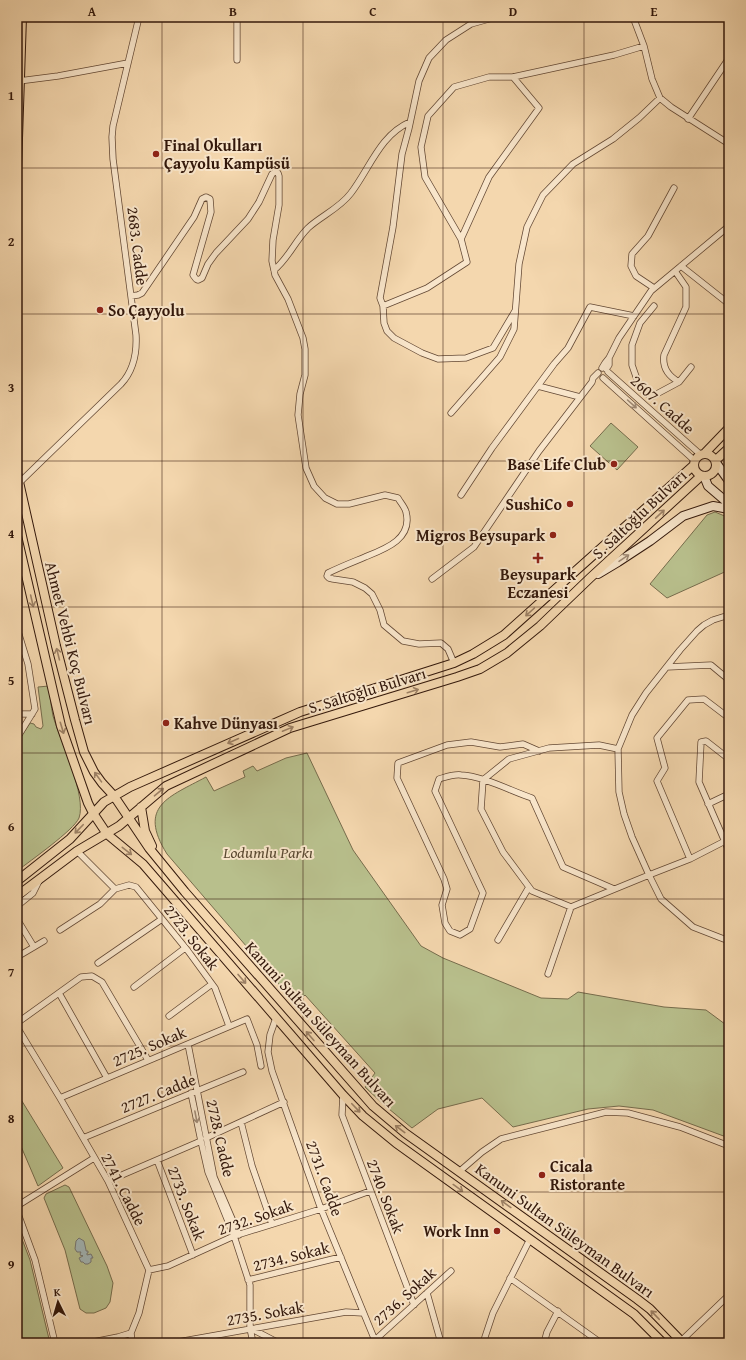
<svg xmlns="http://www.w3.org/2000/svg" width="746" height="1360" font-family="'Gentium Book Plus',serif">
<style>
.green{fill:#b8bf8c;stroke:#766c4c}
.water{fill:#a2b6b7;stroke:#767772}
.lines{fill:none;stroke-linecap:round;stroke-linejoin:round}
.street-casing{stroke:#634834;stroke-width:7}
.secondary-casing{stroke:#33180b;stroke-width:10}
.primary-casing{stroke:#33180b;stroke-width:10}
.street{stroke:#f8e5ca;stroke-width:5.5}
.secondary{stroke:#f8e5ca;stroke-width:8}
.primary{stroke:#f4d7ae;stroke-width:8}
.oneway{stroke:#9f8974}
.oneway2{stroke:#9d8165}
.grid{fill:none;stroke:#33180b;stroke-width:1;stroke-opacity:0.55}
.poi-dot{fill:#8f2418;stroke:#f8e5ca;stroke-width:1.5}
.labels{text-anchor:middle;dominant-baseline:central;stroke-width:4;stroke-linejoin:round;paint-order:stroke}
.poi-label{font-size:16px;font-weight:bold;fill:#33180b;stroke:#f8e5ca;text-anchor:start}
.street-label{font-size:16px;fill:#33180b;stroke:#f8e5ca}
.park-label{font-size:16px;font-style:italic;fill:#5b4a32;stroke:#f8e5ca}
.neatline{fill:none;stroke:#33180b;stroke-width:1.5}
.grid-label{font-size:13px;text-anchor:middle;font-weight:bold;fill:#33180b}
</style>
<rect width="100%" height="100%" fill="#f4d7ae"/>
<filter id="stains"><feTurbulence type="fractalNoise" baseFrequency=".005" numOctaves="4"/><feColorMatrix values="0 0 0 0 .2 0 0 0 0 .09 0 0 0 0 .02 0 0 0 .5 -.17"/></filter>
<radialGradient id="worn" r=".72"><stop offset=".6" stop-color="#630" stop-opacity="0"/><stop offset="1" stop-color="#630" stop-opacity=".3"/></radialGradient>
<path class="green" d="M611,423L638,447L617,470L590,446Z
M715,512L727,517L729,516V570L667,598L650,584L707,515Z
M49,686C50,696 51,706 53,716C60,740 87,796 79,818C74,830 30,861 17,871V743L30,723L34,724L36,727L41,729L43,726L38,687Z
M307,753L353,850L421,946L443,958L541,998L568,999L578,992L664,1007L706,1010L729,1027V1138L653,1110L619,1106L588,1109L513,1127L482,1098L438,1109L412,1128L383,1104L365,1087L375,1073L305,995L296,1004L167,854C137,806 169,797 206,777L214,791L245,777L243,771L253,766L257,771L286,758Z
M17,1093L63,1168L38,1186L17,1137Z
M65,1185L69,1187L107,1266L113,1283L110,1302L106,1308L94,1313H86L80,1309L65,1250L44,1198L46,1194Z
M17,1226L30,1260L50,1343H19L17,1331Z"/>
<path class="water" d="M79,1238L84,1241L86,1250V1251H88V1253H87V1255L91,1254L93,1258H91V1262L88,1264H85L83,1262H81L79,1258L83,1256L82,1255L81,1256L80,1254L81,1252H77L75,1249L76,1241Z"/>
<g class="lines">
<defs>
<path id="street" d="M496,17L471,24L446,40L429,58L419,81L409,128L402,154L393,227L380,298L383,306L427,288L467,262L461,239L425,177L421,147L428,116L454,87L489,77H513L614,55L644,46
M633,17L644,46L652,79L660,98L671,107L729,144
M237,60V17
M19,81L58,76L128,63
M688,119L729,58
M461,239L489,177L539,108L513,77
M681,266L729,304
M274,270C288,259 295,241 308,228C321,216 340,208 351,193C370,168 380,135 410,122
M675,271L686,287V307L664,355C662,368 668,376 679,382L691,367
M654,288L636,276L631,266L632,254L648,236L674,188
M131,296L138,295L142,293L194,217L202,199L206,197L210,199L211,212L193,275L196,279L198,280L202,278L208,264L216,253L248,219L259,202L272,174L275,172L278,173L279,176V205L273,240L272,261L275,275L288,299L303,338L305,349V375L300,394L298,415L306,468L314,486L325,498L337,504H349L385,495L398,498C400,502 405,507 406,512C413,539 385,549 365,557C353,562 340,567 328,573L327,576L329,578L333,579L353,582L365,588L372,594L380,610L384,625L403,641L419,644L441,643L448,649L454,663
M383,306L384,323L387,331L394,338L422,353L438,359L466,358L493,348L515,311
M654,306L640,323L632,345V365L640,388L651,397L679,382
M602,368L605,363L609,358L619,338L651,291L729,226
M606,369L609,365V358
M608,372L701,455
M603,378L695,461
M538,386L580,397
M451,413L500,357L514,329L519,264L527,227L543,195L573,164L613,139L639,118L660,98
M19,483L121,384C134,370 137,353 136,335L113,159L112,137L113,126L139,17
M461,495L492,448L554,364L568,348L590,307L634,316
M432,579L474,547L539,451L592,382L593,378L598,373
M729,615L713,620L704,625L697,631L680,650L646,693L632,715L618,749L619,792L624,814L632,837L649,875L690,859L729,839
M17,628L28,664L35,709L17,738
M667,667L711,665L729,680
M17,714H32
M618,749L599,745L549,748L509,759L483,780L481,809L503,852L532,891L571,907L649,875L661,899L693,927L729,941
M539,751L523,744L500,747L471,742L447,745L398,763L397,778L444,879L447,889L442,905L445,923L450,931L460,935L470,929L483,893L435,791L439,779C446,777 454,774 461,775C483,776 511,791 532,798L563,867L614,889
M729,759L706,741L701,742L699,782L729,851
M708,804L729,794
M77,851L115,889
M690,859L657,781L665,768L657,738L688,700L704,699L729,718
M115,889L129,885L136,887L188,951L215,988L229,1026
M17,906L33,893L39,881
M17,919L34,947
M60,930L100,904L115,889
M498,940L529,887
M17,957L44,941
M98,963L162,919
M548,974L571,907
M134,987L185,948
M59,993L107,1078
M169,1016L212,984
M276,1018L270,1035L268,1052L272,1071L321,1209L376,1343
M17,1023L81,977L92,976L102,982L148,1060
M17,1027L60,1098L108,1181L149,1270L139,1313L131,1333L118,1337L88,1343
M188,1044L214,1177L239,1235
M191,1093L201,1141L208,1172L234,1236L250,1285V1328L253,1343
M343,1095L342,1115L414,1305
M60,1098L247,1019L257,1045L261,1066
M241,1122L252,1166L272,1224
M83,1138L243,1072
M206,1138L284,1102
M157,1160L193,1255
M460,1171L482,1152L501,1139L606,1112L628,1113L680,1127L729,1146
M108,1181L201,1141
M17,1206L94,1158
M17,1211L35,1260L55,1343
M149,1270L168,1266L234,1236L321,1209L370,1191
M510,1278L601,1343
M248,1280L341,1257
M427,1293L441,1343
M250,1328L279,1343
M131,1333L132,1343
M375,1340L451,1271
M681,1341L729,1295
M172,1343L346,1312L363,1313
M483,1343L493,1313L530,1239
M544,1343L547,1332L558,1311"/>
<path id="secondary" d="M717,464L729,481
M704,476L708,486L729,504
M598,574L618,562L650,541L683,516L713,506L729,509"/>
<path id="primary" d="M17,168L22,17
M694 465a11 11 0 1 1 22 0a11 11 0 1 1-22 0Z
M704,454L729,428
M716,460L729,448
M17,473L56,646L75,720L84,752L94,772L102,783L114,796L149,848L185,892L373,1106L405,1133L637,1299L650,1309L683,1343
M17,536L61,726L88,803L93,813L107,834L143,864L343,1095L363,1116L396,1143L634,1314L663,1343
M141,807L145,831L152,846
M17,881L70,839L104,802L130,787L300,712L454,663L473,654L504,635L694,465
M17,896L77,851L119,826L166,786L290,728L457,677L480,669L507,653L540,626L590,578L701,476"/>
</defs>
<use href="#street" class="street-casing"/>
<use href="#secondary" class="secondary-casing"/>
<use href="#primary" class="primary-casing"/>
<use href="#street" class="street"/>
<use href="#secondary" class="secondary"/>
<use href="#primary" class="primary"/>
</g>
<defs><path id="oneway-shaft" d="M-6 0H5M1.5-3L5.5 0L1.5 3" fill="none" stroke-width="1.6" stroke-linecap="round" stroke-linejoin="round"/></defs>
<g class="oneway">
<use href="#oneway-shaft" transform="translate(632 404) rotate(42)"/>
<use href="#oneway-shaft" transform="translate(624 558) rotate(-34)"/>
<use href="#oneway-shaft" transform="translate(196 1117) rotate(79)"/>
</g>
<g class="oneway2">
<use href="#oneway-shaft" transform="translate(660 514) rotate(-43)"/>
<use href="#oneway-shaft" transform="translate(32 601) rotate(77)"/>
<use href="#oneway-shaft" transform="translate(530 612) rotate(138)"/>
<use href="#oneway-shaft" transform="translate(58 654) rotate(-104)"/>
<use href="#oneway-shaft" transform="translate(413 691) rotate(-17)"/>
<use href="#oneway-shaft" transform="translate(62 728) rotate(73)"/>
<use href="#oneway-shaft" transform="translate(288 729) rotate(-22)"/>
<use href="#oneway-shaft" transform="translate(233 741) rotate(156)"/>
<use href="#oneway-shaft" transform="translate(98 777) rotate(-126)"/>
<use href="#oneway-shaft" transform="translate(159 792) rotate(-40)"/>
<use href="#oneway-shaft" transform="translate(79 829) rotate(134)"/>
<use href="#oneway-shaft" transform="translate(127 851) rotate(38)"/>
<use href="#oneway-shaft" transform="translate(242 979) rotate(49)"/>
<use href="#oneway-shaft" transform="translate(310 1036) rotate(-131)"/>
<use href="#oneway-shaft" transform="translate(356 1108) rotate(46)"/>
<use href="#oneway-shaft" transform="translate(400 1129) rotate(-143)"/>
<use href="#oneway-shaft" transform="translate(458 1188) rotate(36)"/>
<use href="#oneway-shaft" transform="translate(506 1204) rotate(-144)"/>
<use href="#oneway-shaft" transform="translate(655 1315) rotate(-134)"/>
</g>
<path class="grid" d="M162,17V1343M303,17V1343M443,17V1343M584,17V1343M17,168H729M17,314H729M17,461H729M17,607H729M17,753H729M17,899H729M17,1046H729M17,1192H729"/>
<g class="poi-dot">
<circle cx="156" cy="154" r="4"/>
<circle cx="100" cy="310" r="4"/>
<circle cx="614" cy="464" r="4"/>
<circle cx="570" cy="504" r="4"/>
<circle cx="553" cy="535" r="4"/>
<path d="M536 552h4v4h4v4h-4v4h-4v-4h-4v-4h4z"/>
<circle cx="166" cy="723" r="4"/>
<circle cx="542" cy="1175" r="4"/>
<circle cx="497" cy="1231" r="4"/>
</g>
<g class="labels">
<g class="poi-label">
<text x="164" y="145">Final Okulları<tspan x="164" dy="18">Çayyolu Kampüsü</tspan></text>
<text x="108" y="310">So Çayyolu</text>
<text x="606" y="464" text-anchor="end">Base Life Club</text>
<text x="562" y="504" text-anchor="end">SushiCo</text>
<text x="545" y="535" text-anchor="end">Migros Beysupark</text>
<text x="538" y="574" text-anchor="middle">Beysupark<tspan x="538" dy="18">Eczanesi</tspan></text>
<text x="174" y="723">Kahve Dünyası</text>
<text x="550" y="1166">Cicala<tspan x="550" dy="18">Ristorante</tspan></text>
<text x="489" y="1231" text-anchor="end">Work Inn</text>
</g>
<g class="street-label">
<text transform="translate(138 246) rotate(83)">2683. Cadde</text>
<text transform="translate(663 404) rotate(42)">2607. Cadde</text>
<text transform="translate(639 514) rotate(-43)">S. Saltoğlu Bulvarı</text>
<text transform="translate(71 643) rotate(76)">Ahmet Vehbi Koç Bulvarı</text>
<text transform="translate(367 690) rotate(-17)">S. Saltoğlu Bulvarı</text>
<text transform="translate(192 937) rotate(52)">2723. Sokak</text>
<text transform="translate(321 1024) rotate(48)">Kanuni Sultan Süleyman Bulvarı</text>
<text transform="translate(149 1046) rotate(-23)">2725. Sokak</text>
<text transform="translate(158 1093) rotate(-22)">2727. Cadde</text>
<text transform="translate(221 1138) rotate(77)">2728. Cadde</text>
<text transform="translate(325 1178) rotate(70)">2731. Cadde</text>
<text transform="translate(124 1189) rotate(63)">2741. Cadde</text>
<text transform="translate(386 1196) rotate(69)">2740. Sokak</text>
<text transform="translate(187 1203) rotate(69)">2733. Sokak</text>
<text transform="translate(255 1217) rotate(-19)">2732. Sokak</text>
<text transform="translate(565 1230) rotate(36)">Kanuni Sultan Süleyman Bulvarı</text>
<text transform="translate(291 1256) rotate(-14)">2734. Sokak</text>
<text transform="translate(404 1296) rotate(-42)">2736. Sokak</text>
<text transform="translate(265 1313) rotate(-10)">2735. Sokak</text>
</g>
<g class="park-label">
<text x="268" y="852">Lodumlu Parkı</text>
</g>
</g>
<rect width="746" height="1360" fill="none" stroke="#f4d7ae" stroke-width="44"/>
<g transform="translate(58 1302) rotate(355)" stroke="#f8e5ca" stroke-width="3" paint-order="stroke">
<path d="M0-3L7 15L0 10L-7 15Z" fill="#33180b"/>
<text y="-6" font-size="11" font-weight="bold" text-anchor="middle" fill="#33180b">K</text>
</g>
<rect x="22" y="22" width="702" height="1316" class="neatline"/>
<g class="grid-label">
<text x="92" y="16">A</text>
<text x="233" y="16">B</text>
<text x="373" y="16">C</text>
<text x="513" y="16">D</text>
<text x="654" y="16">E</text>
<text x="11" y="100">1</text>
<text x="11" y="246">2</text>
<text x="11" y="392">3</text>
<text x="11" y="538">4</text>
<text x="11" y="685">5</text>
<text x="11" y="831">6</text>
<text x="11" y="977">7</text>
<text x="11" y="1123">8</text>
<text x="11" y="1269">9</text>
</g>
<rect width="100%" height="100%" filter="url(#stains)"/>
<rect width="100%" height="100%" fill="url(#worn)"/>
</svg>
